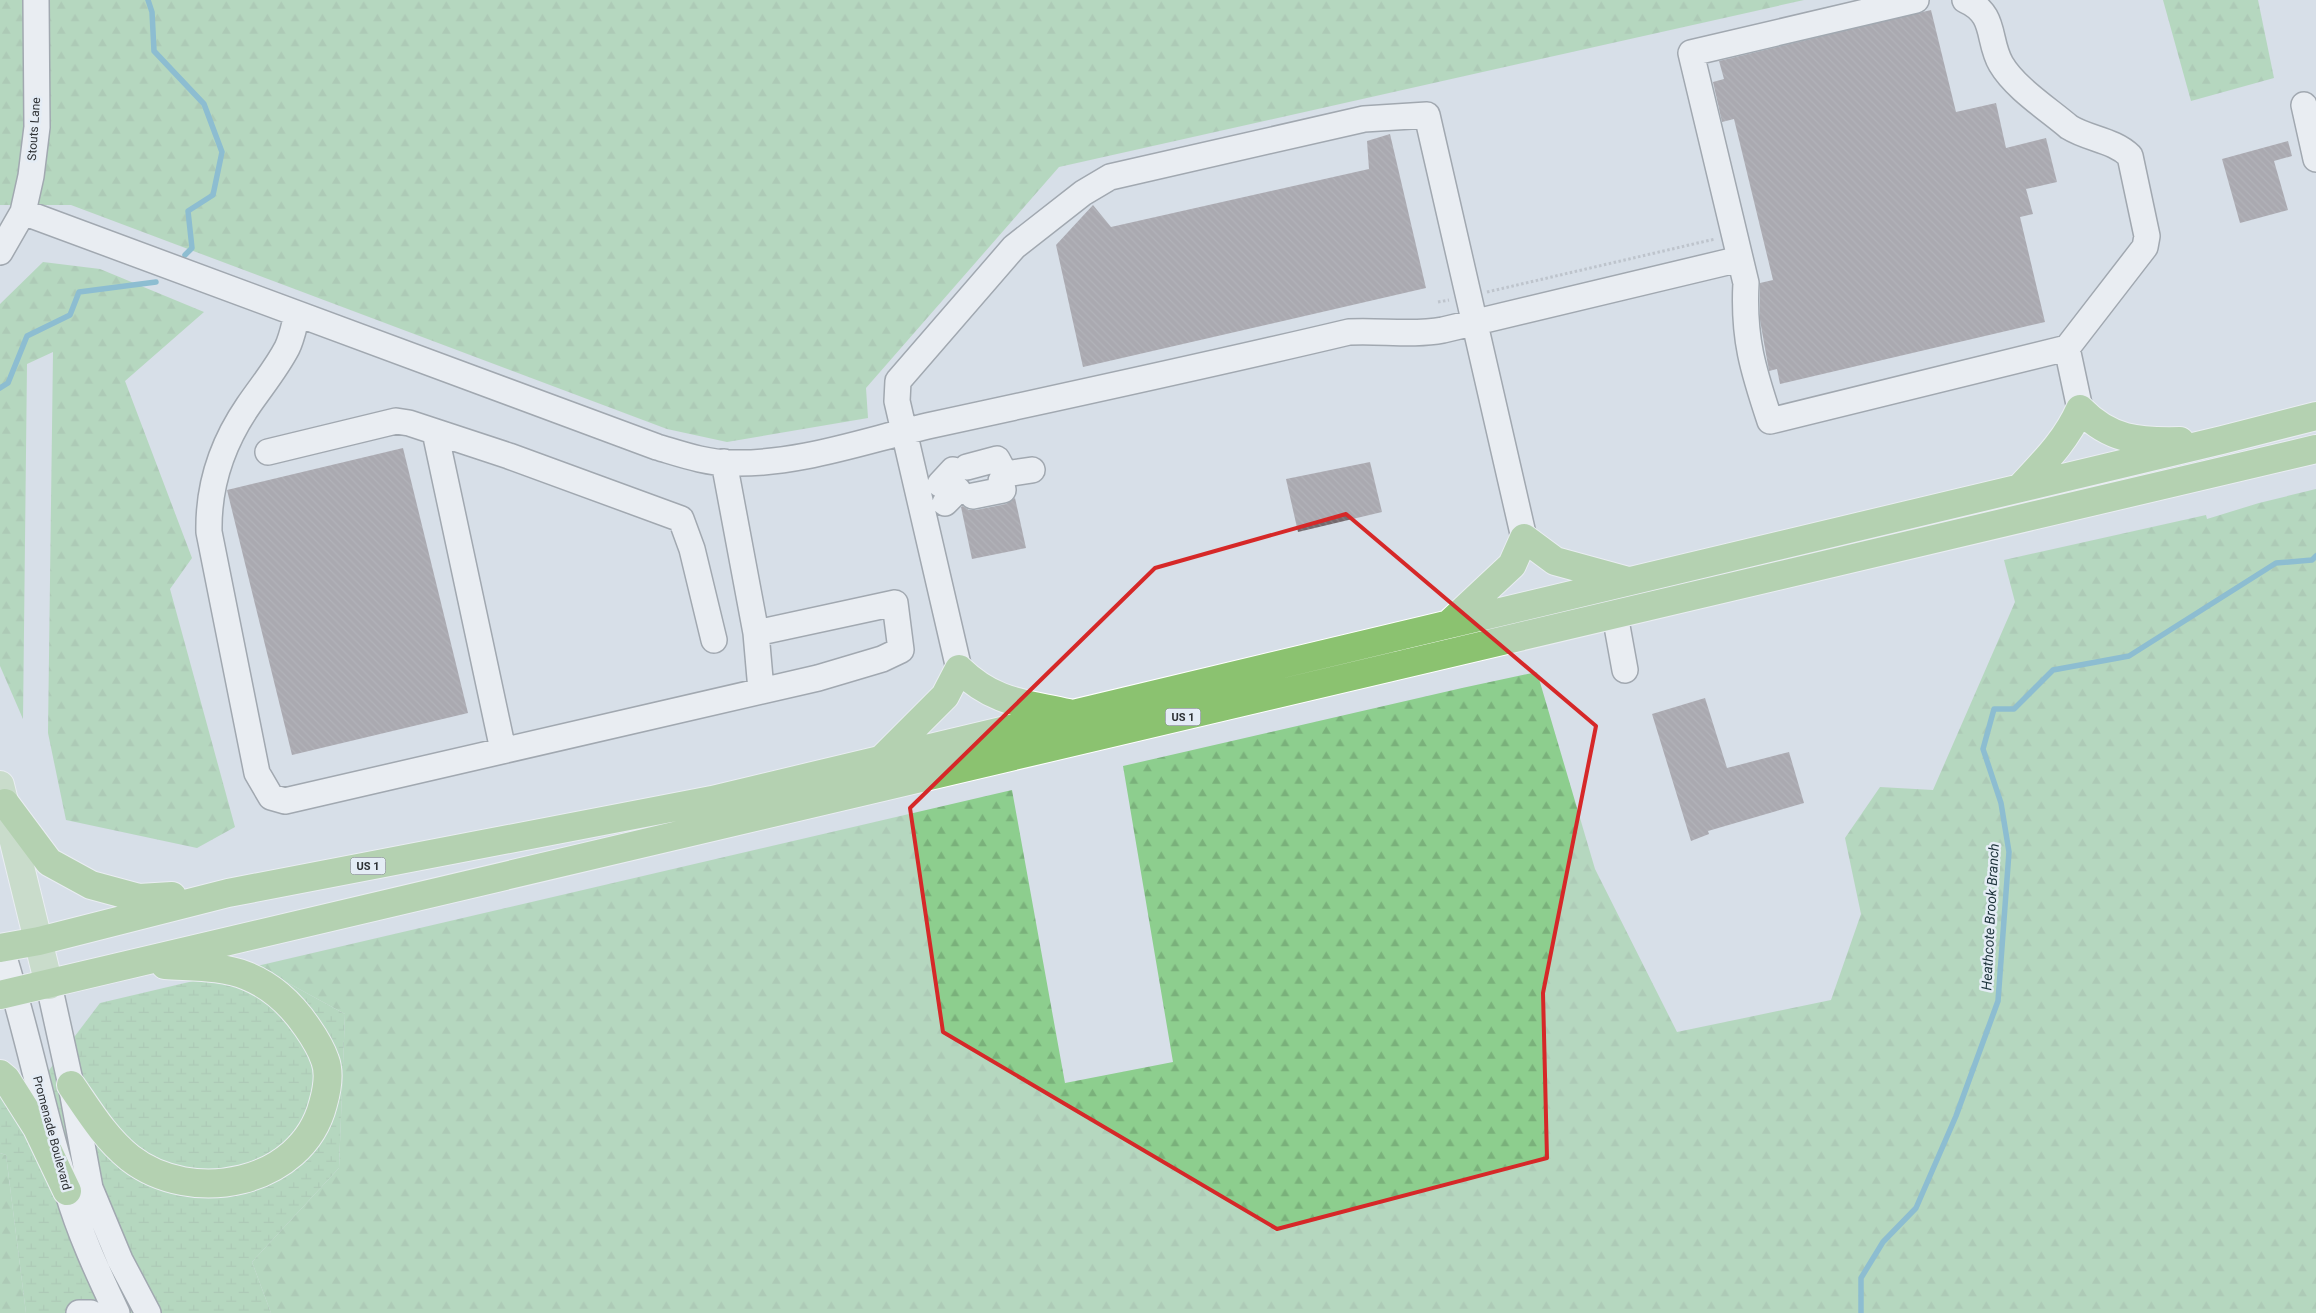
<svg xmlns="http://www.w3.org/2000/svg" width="2316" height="1313" font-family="Roboto,sans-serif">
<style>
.forest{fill:url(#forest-firs)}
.wetland{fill:url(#wetland-marsh)}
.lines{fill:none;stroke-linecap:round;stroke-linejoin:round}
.stream{stroke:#3396b5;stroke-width:5.5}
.building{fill:url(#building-back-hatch)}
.minor-casing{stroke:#60676e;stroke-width:28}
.major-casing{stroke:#fff;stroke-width:30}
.highway-casing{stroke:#fff;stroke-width:30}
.path{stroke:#9fa5ac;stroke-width:3;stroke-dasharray:2.5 2.5;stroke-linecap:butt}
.minor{stroke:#fff;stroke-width:25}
.major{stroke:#b9daa9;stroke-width:28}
.highway{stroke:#8bc270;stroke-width:28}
.marked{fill:none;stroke:#d62828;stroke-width:4;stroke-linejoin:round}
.labels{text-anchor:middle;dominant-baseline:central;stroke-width:5;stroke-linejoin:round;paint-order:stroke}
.shield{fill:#e4ecf5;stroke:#64686d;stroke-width:1}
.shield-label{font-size:11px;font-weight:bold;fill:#2d3033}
.street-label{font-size:12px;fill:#2d3033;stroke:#e4ecf5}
.water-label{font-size:14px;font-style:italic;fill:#1b3139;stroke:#e4ecf5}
</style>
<defs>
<pattern id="forest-firs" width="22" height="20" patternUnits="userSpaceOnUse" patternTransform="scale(1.25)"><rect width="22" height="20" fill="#8dce8e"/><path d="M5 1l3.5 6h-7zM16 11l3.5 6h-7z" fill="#7ab17b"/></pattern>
<pattern id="wetland-marsh" width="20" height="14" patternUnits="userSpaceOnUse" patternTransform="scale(1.25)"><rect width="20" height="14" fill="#8dce8e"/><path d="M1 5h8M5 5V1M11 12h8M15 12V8" fill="none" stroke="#7ab17b"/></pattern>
<pattern id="building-back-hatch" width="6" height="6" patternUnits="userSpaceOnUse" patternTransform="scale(1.25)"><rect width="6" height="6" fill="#73696d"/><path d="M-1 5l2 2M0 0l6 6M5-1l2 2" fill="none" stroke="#867f82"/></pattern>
</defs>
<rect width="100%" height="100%" fill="#d7dfe8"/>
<path class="forest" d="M0,0H1804L1059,167L866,388L868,418L727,442L667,429L71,205H0Z
M2163,0H2258L2274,78L2191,101Z
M43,262L100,269L204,312L125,381L192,558L170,589L235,827L197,848L66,820L48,733L53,352L27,364L23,719L0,666V304Z
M2316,489V1313H271L252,1262L339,1168L345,1014L257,966L1012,790L1065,1083L1173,1062L1123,766L1462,688L1537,672L1595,869L1677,1032L1831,1000L1861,914L1845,838L1880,787L1933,790L2015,602L2004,560L2206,515L2207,519L2259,503Z
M0,1153L6,1155L26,1313H0Z"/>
<path class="wetland" d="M257,966L345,1014L339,1168L252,1262L271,1313H26L6,1155L0,1153V1093L31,1094L100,1003Z"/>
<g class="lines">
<path class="stream" d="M148,0L152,12L154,51L204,104L222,152L213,195L188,211L192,248L185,255
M0,388L8,383L27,336L70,315L79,292L156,282
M1861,1313V1278L1883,1242L1916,1208L1956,1116L1998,1001L2009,852L2001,803L1983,749L1994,709H2014L2053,670L2129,656L2276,563L2312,560L2316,556"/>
</g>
<path class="building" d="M1931,10L1956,112L1996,103L2006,148L2046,138L2057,182L2026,189L2033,214L2020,217L2045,322L1780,384L1777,369L1769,371L1760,320V283L1773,280L1734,119L1722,122L1713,82L1724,79L1719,61Z
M1390,134L1426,288L1083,367L1056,245L1093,205L1111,227L1369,169L1367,141Z
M2288,141L2292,156L2274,161L2288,210L2240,223L2222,159Z
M403,448L468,713L292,755L227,490Z
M1370,462L1382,512L1298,532L1286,479Z
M1015,498L1026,548L972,559L961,507L963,506L969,510H976L1006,504Z
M1705,698L1727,768L1789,752L1804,803L1708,831L1709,834L1691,841L1652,714Z"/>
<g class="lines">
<defs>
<path id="minor" d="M1916,0L1691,53L1746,283C1743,338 1753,370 1770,421L2067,348L2080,409
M1965,0C1997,14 1987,40 2001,64C2015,88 2048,109 2069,127C2088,139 2114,140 2130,156L2147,236L2145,247L2067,348
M2304,105L2316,159
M23,212L657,447C681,454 706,463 731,463C799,465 866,440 932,425C1071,395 1210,365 1349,332C1380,330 1412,336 1443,330L1740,259
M0,252L23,212L31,176L37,127L36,0
M297,315C294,326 292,338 287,348C276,369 261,387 248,406C222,444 208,486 209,532L257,773L271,797L285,801L818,678L882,659L901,650L895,603L756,633
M435,432L503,750
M268,452L396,421L409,423L509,456L681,519L692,549L714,640
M724,462L756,633L761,690
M967,467L997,459L1005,474L1032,470
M940,484L953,470
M973,496L1003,490L1001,481
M945,503L958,490
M1615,615L1625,670
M959,669L897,401L898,381L1014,247L1083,193L1110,177L1364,119L1427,115L1524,538
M1,948C27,1028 42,1110 67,1190C79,1232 98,1273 117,1313
M49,985L71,1085L90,1188L120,1260L148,1313
M79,1313H91"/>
<path id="major" d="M0,785L49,985"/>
<path id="highway" d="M2020,488C2043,463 2066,441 2080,409C2110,440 2138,442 2180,441
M1450,623L1512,565L1524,538L1555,561L1628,581
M882,759L945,696L959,669C994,703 1023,703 1068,713
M5,803L49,862L91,885L139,898L172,896
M0,948L39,941L228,893L712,800L2222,440L2316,416
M0,995L2316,449
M0,1074L6,1079L37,1128L67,1191
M71,1085C89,1111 105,1138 130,1158C192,1206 302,1185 323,1104C327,1090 330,1073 325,1060C321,1048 314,1037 307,1027C292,1005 272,986 247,976C223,966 192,967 165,965"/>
</defs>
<use href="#minor" class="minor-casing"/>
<use href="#major" class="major-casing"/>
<use href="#highway" class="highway-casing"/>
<path class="path" d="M1487,292L1715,239
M1438,302L1449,300"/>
<use href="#minor" class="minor"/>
<use href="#major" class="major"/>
<use href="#highway" class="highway"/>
</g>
<path d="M0 0H2316V1313H0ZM1346,514L1596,726L1543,993L1547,1158L1277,1229L943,1032L910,808L1155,568Z" fill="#d7dfe8" fill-opacity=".55" fill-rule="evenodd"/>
<path class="marked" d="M1346,514L1596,726L1543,993L1547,1158L1277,1229L943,1032L910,808L1155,568Z"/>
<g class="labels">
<g class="shield">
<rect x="1165.5" y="708.5" width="35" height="17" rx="4"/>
<rect x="350.5" y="857.5" width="35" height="17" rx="4"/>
</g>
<g class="shield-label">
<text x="1183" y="717">US 1</text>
<text x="368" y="866">US 1</text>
</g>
<g class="street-label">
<text transform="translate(34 129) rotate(-86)">Stouts Lane</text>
<text transform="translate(52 1133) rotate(75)">Promenade Boulevard</text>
</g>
<g class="water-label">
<text transform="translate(1990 917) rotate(-87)">Heathcote Brook Branch</text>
</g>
</g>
</svg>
